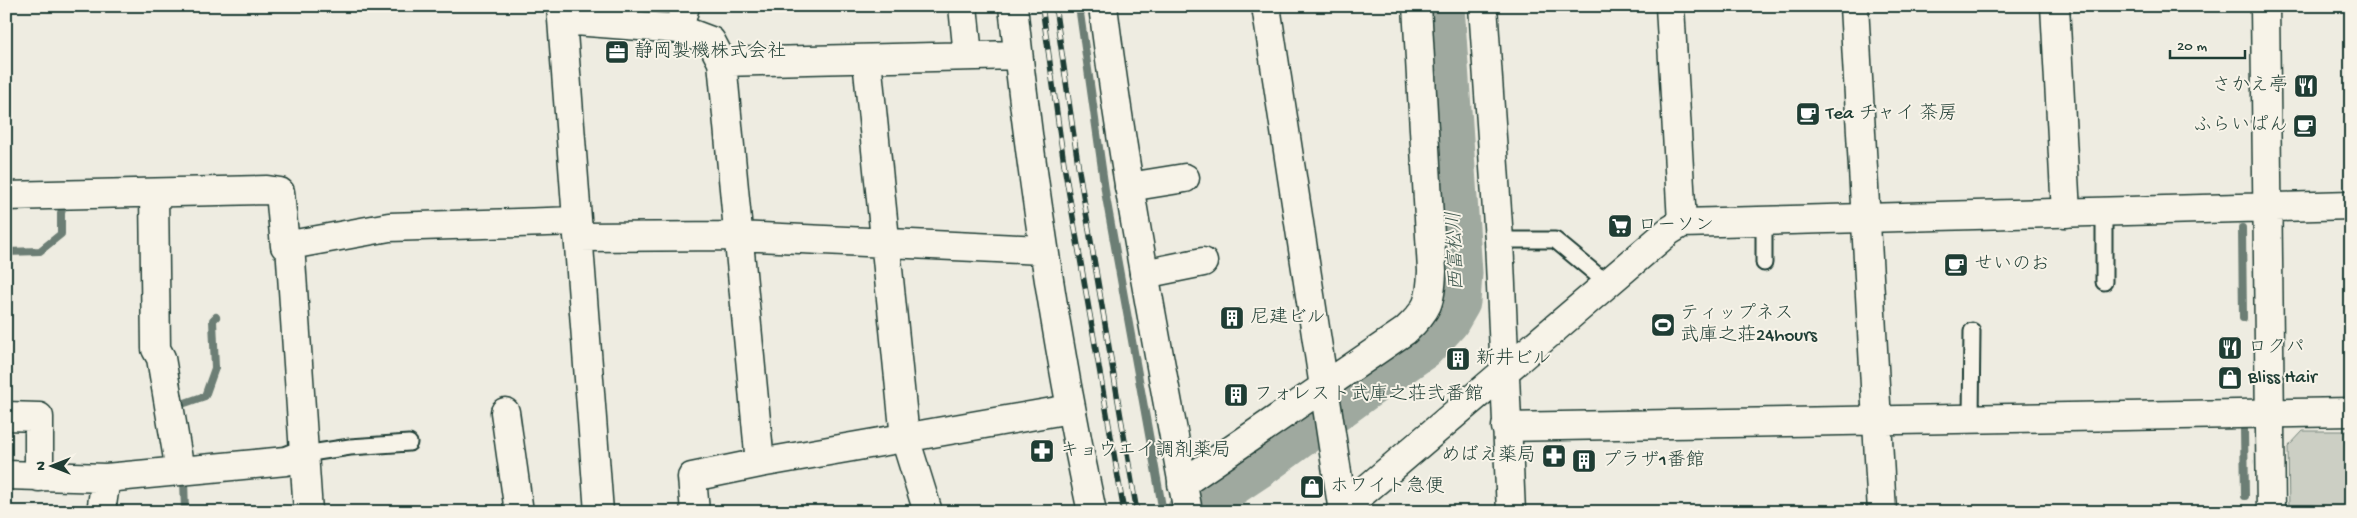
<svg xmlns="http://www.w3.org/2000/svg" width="2357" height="518" font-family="'Gochi Hand','Klee One',sans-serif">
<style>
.green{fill:#cccfc4;stroke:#76867c}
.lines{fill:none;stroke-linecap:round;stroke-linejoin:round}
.stream{stroke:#6c7e74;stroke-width:8}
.river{stroke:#9fa99f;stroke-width:45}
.service-casing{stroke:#1f3d34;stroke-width:19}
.minor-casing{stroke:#1f3d34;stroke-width:31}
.tertiary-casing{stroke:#1f3d34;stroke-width:31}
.service{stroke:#f7f3e8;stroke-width:15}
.minor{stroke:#f7f3e8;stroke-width:28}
.tertiary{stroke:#f7f3e8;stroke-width:28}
.rail-casing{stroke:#1f3d34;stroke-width:5.5}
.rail{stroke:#f7f3e8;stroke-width:4;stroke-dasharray:11;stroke-linecap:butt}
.labels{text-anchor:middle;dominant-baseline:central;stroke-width:4;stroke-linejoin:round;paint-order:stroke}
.poi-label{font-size:19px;fill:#1f3d34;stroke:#f7f3e8;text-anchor:start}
.water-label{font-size:20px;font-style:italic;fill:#3f584f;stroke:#f7f3e8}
</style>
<rect width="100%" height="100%" fill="#eeece1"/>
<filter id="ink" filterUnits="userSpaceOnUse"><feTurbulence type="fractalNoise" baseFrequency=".02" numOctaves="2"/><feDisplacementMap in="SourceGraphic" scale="10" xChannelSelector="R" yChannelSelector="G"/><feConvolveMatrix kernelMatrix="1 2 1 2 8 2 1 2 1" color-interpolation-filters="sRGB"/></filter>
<g filter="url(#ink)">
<path class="green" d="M2303,431H2351V512H2289L2288,447Z"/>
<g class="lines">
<path class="stream" d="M1079,6L1106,197L1163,512
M2242,228L2243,318
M6,252L40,251L61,234V213L65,200
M179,411L182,404L205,396L215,368L213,320L216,317
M2244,429L2245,496
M184,479L185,512"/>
<path class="river" d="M1189,512L1258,466L1363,389L1423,347L1447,321L1458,302L1460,273L1442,6"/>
<defs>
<path id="service" d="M2104,212V282
M1764,220V263
M1499,240H1555L1608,284
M1971,418L1972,331
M304,454L350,447L409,443"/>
<path id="minor" d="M561,6L599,512
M963,6L968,56
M1013,6C1031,176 1056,345 1092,512
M1266,6L1343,512
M1670,6L1682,223
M1854,6L1882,512
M2055,6L2066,213
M562,20L679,29L711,41L722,62L760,463
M679,29L685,6
M867,60L905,438L928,512
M722,62L1018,55
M1129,187L1185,178
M154,193L156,349L161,358L180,471
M6,196L267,190L280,192L285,246L389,227L577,221
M578,237L737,236L1042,250
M290,245L308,512
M1144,274L1203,262
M505,412L519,512
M6,416L39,417V477
M1506,427L2351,412
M6,475L106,478L286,461L304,454
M1182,484L1405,331C1428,310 1431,302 1432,271L1417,6
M101,512L106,478
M695,512L692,477L760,463L1070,409"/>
<path id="tertiary" d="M1103,6C1124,176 1157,344 1188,512
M1483,6L1499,240L1511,512
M2265,6L2271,512
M1340,512L1669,231L1682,223L2351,205"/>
</defs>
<use href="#service" class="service-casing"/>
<use href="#minor" class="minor-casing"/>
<use href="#tertiary" class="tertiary-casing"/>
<use href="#service" class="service"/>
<use href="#minor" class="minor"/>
<use href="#tertiary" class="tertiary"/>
<defs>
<path id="rail" d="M1042,6L1065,171L1124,512
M1055,6L1079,171L1137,512"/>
</defs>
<use href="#rail" class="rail-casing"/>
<use href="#rail" class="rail"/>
</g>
</g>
<defs>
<symbol id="office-square" viewBox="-11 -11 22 22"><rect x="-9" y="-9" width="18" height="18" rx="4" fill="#1f3d34" stroke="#f7f3e8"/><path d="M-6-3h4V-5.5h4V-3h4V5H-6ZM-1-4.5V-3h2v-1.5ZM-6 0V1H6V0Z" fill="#fff"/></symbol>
<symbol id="restaurant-square" viewBox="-11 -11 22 22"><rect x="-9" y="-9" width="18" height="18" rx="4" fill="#1f3d34" stroke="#f7f3e8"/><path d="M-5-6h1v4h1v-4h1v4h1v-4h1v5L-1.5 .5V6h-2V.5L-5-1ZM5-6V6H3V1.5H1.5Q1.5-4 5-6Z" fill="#fff"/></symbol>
<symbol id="cafe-square" viewBox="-11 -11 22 22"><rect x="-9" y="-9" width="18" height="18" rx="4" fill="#1f3d34" stroke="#f7f3e8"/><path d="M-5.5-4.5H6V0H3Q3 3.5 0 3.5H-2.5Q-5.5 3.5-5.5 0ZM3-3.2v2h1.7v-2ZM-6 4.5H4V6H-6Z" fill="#fff"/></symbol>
<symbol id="supermarket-square" viewBox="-11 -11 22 22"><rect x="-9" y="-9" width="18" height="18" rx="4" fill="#1f3d34" stroke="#f7f3e8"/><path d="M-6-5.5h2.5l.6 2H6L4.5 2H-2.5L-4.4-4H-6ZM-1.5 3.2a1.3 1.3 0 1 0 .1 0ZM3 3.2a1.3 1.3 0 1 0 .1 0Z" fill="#fff"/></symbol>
<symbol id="building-square" viewBox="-11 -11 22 22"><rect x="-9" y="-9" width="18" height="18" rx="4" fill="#1f3d34" stroke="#f7f3e8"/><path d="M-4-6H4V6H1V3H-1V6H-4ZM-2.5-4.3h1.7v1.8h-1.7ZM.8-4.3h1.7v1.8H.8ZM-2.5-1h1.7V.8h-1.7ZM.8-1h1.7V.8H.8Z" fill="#fff"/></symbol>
<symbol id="stadium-square" viewBox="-11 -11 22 22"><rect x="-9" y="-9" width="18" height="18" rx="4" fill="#1f3d34" stroke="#f7f3e8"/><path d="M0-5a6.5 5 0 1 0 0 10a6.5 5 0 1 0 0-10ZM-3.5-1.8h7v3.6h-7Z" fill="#fff"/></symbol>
<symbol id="shop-square" viewBox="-11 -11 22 22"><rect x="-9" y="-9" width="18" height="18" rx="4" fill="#1f3d34" stroke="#f7f3e8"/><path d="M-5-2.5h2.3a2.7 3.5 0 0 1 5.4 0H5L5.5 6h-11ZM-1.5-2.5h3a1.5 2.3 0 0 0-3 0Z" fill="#fff"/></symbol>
<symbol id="pharmacy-square" viewBox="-11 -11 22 22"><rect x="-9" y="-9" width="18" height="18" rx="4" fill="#1f3d34" stroke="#f7f3e8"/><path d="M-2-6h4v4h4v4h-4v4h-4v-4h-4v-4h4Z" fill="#fff"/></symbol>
</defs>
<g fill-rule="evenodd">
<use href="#office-square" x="603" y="38" width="28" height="28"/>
<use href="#restaurant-square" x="2292" y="72" width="28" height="28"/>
<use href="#cafe-square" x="1794" y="100" width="28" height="28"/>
<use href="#cafe-square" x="2291" y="112" width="28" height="28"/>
<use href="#supermarket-square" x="1606" y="212" width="28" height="28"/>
<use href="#cafe-square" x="1942" y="251" width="28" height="28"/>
<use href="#building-square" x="1218" y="304" width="28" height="28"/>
<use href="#stadium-square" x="1649" y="311" width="28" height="28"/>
<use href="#restaurant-square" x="2216" y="334" width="28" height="28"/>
<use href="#building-square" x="1444" y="345" width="28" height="28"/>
<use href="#shop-square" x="2216" y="364" width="28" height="28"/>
<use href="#building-square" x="1222" y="381" width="28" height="28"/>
<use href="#pharmacy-square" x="1028" y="437" width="28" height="28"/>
<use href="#pharmacy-square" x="1540" y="442" width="28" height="28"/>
<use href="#building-square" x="1570" y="447" width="28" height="28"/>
<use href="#shop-square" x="1298" y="473" width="28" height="28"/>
</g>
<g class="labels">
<g class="poi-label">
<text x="634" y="52">静岡製機株式会社</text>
<text x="2288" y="86" text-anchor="end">さかえ亭</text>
<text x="1826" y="114">Tea チャイ 茶房</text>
<text x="2288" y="126" text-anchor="end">ふらいぱん</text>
<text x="1638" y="226">ローソン</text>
<text x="1974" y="265">せいのお</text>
<text x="1680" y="314">ティップネス<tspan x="1680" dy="22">武庫之荘24hours</tspan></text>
<text x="1250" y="318">尼建ビル</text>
<text x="2248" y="348">ロクパ</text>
<text x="1476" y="359">新井ビル</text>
<text x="2248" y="378">Bliss Hair</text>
<text x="1254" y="395">フォレスト武庫之荘弐番館</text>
<text x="1060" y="451">キョウエイ調剤薬局</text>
<text x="1536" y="456" text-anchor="end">めばえ薬局</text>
<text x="1602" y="461">プラザ1番館</text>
<text x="1330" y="487">ホワイト急便</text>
</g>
<g class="water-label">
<text transform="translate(1457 251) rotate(-92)">西富松川</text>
</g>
</g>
<rect width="2357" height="518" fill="none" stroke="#f7f3e8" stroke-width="25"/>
<rect x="12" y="12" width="2332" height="493" fill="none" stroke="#1f3d34" stroke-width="2" filter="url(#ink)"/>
<g transform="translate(52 466) rotate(270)" stroke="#f7f3e8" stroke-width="4" paint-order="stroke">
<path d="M0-4L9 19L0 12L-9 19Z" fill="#1f3d34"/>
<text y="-8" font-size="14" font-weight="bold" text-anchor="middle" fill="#1f3d34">N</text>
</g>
<path d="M2170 50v8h75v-8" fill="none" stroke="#1f3d34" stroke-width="2.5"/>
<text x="2177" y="50" font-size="15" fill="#1f3d34" stroke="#f7f3e8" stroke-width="4" paint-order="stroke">20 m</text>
</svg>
